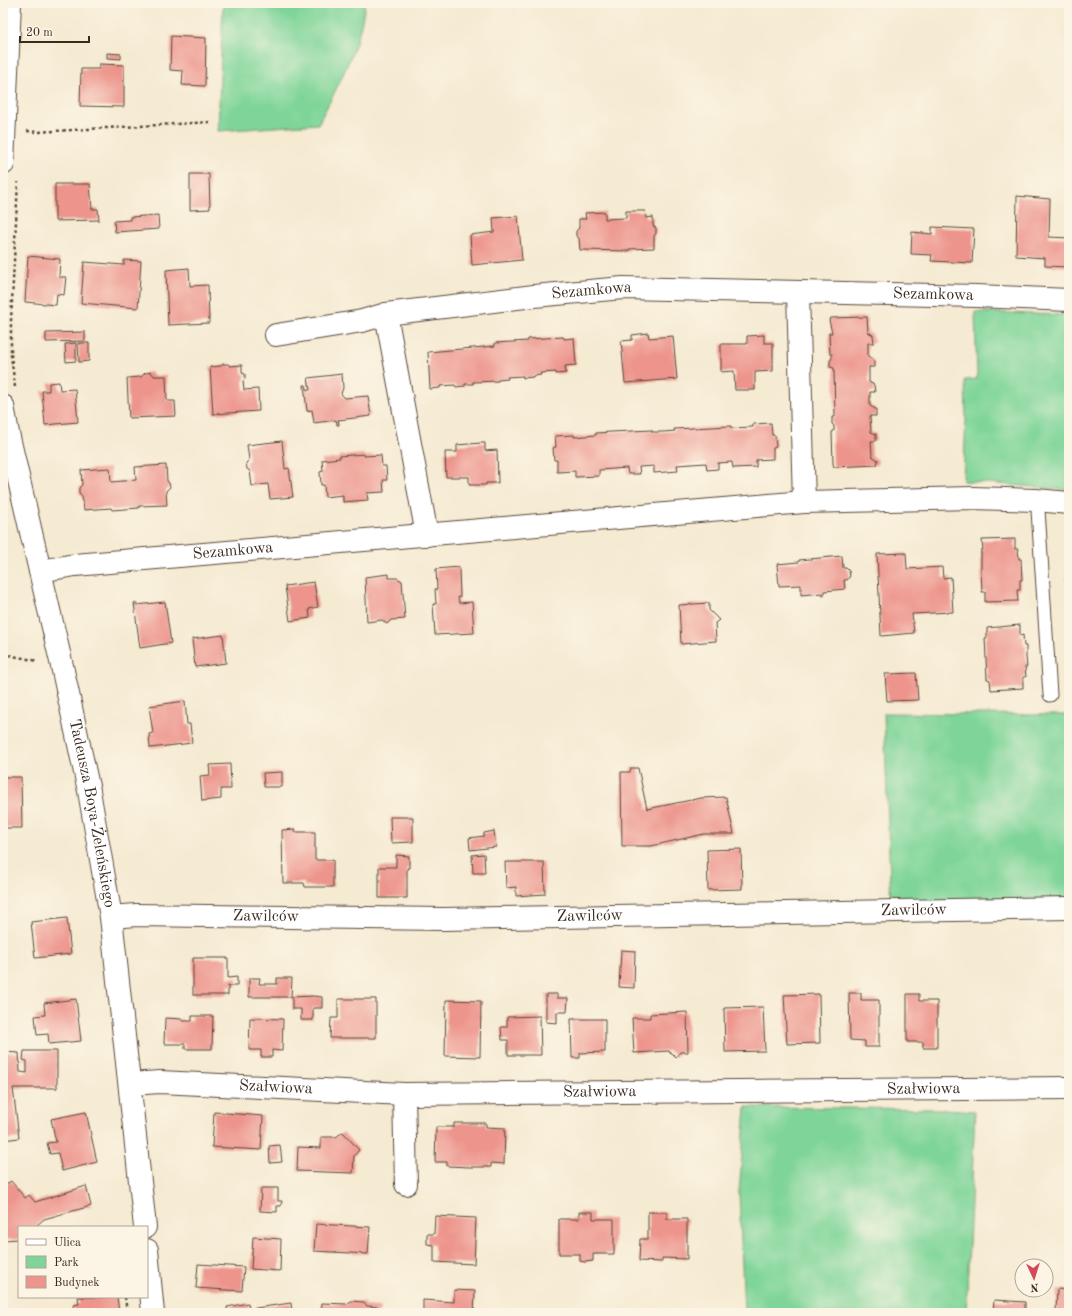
<svg xmlns="http://www.w3.org/2000/svg" width="1072" height="1316" font-family="'Old Standard TT',serif">
<style>
.green{fill:#7fd599;stroke:#5d805c}
.building{fill:#ed948c}
.lines{fill:none;stroke-linecap:round;stroke-linejoin:round}
.lane-casing{stroke:#574739;stroke-width:15}
.street-casing{stroke:#574739;stroke-width:24}
.secondary-casing{stroke:#574739;stroke-width:24}
.path{stroke:#574739;stroke-width:2.5;stroke-dasharray:3 3;stroke-linecap:butt}
.lane{stroke:#fff;stroke-width:13}
.street{stroke:#fff;stroke-width:22}
.secondary{stroke:#fff;stroke-width:22}
.labels{text-anchor:middle;dominant-baseline:central;stroke-width:4;stroke-linejoin:round;paint-order:stroke}
.street-label{font-size:16px;fill:#3b2a1e;stroke:#fcf5e5}
</style>
<rect width="100%" height="100%" fill="#fcf5e5"/>
<filter id="ink" filterUnits="userSpaceOnUse"><feTurbulence type="fractalNoise" baseFrequency=".025" numOctaves="2"/><feDisplacementMap in="SourceGraphic" scale="8" xChannelSelector="R" yChannelSelector="G"/><feConvolveMatrix kernelMatrix="1 2 1 2 8 2 1 2 1" color-interpolation-filters="sRGB"/></filter>
<filter id="wash" filterUnits="userSpaceOnUse"><feTurbulence type="fractalNoise" baseFrequency=".012" numOctaves="4" result="noise"/><feDisplacementMap in="SourceGraphic" scale="16" xChannelSelector="R" yChannelSelector="G"/><feGaussianBlur stdDeviation="0.9" result="paint"/><feColorMatrix in="noise" values="0 0 0 0 0 0 0 0 0 0 0 0 0 0 0 0 0 1.4 0 .05"/><feComposite in="paint" operator="in"/></filter>
<g filter="url(#wash)">
<rect width="100%" height="100%" fill="#f5ead2"/>
<path class="green" d="M223,3H365C360,46 338,86 318,124L218,131Z
M975,312L1069,315V490L963,481L966,418L965,380L977,379Z
M884,713L1069,715V907L891,909Z
M746,1107L945,1109L975,1111L966,1313H744L739,1192Z"/>
<g id="blocks">
<path class="building" d="M171,36L206,38L205,86L182,85L183,71L170,70Z
M107,53L121,54V59L107,58Z
M99,64L124,65V107L80,106L81,69H99Z
M190,174H209L210,209L190,210Z
M55,184H90L92,209H98L99,220L55,221Z
M1017,196L1050,199L1049,237L1069,238V267L1045,266V258L1016,256Z
M626,211H645L646,218L653,217V226L656,228V233L654,236V248L629,249V251L580,250L579,238L576,236V231L579,228V219H586L585,213L605,212V219L626,218Z
M158,215L159,229L115,232L114,221L130,220V217Z
M518,216L522,260L472,265L470,235L494,232L493,218Z
M932,227L974,229L972,263L931,261L932,255L911,254L912,232L932,234Z
M28,256L60,259L59,277H66L64,295L57,294L56,305L25,302Z
M124,260L141,261L138,308L81,303L84,262L124,265Z
M189,268L190,286L208,285L209,323L168,325L166,270Z
M867,317L868,332L873,335L874,343H868V356L874,361V367H869V382L874,385L875,392H870V406L876,409V416H870L871,432L876,434V441H871L872,456L878,460L877,465L834,467L833,464L832,432L834,431V426L832,424V417H835L834,368L830,367V361L832,358V354H830L829,333H832L829,320L831,318Z
M85,332V341L46,342V333Z
M648,333L649,338L673,336L677,379L625,383L621,341L632,340V335Z
M764,335V343H773V371L755,372V390H735L734,371L721,372V344H747V336Z
M563,337L564,339L574,338L576,365L565,366L566,373L556,374V372L540,373L541,375L533,376V377L523,378V376L507,377L508,379L498,380V381L473,382V384H465V386L456,387L455,385L440,386V388L430,389L428,352L495,346V343L528,341V339Z
M76,343V361L66,362L65,344Z
M78,343H89V361L79,362Z
M223,364H228L230,366L242,365V373L245,374V379L243,381L244,390L258,389L259,411L213,414L210,367L221,366Z
M151,372L154,376H166L167,401H175L176,416L129,418L127,378L141,377L145,373Z
M342,374L343,388L341,394L345,398L368,396L371,416L338,420L339,425H337L336,420L314,423L312,410L307,411L305,393L304,385H306L307,390H310L308,378Z
M59,382L60,390L75,389L78,422L45,425L42,391H49V383Z
M771,423L772,435H775L776,447L773,448V459L756,460V467L733,468L732,462L718,463V469L707,470L706,463L677,465L678,471L654,473V466L639,467L640,474H628L627,468L599,470V476L575,477V471L557,472V460H554L553,448L556,447L555,436L574,435V437L596,435V433L611,432L652,430V432H663L675,431L674,429L731,426V428L753,427V424Z
M282,441L285,469L289,468L293,497L270,499L268,484L252,486L250,471L247,469L246,463L249,460L247,445Z
M481,443H485V451L497,450L498,483H486V485H469V477H446L445,452H457V445Z
M364,454V456L381,455L382,466H386L387,480H383L384,492L367,493L368,500L355,501L343,502V495L325,497L324,485H321L320,472L323,471L322,460L340,458L339,456Z
M166,465L167,481L169,483L170,487L166,491L167,505L139,506V508L112,510L111,508L84,510L82,496L79,493V488L82,485L81,470L110,468L111,482L136,480L135,467Z
M1015,539V549H1018L1019,559H1021L1022,580H1020V590H1017L1018,601L985,602V592H982L981,571V550H983L982,540Z
M906,553L907,569L942,567L943,578L951,577L953,612L912,614L914,633L881,636L877,554Z
M842,556L843,568H846L849,571L850,576L847,580H844L845,589L824,591V596H823L822,593L801,595V585L779,586L777,564L799,562V560Z
M1066,565H1069V585L1067,586Z
M459,567L460,597H458L459,603L472,602L474,633L435,635L433,604H436L435,589H437L436,569Z
M389,574V578H397L402,581L405,619L391,620L387,624L382,620L367,622L365,577Z
M314,582L318,607L309,609L310,618L290,621L285,586Z
M136,602V605L165,602L171,643L140,648L134,603Z
M709,603V610L719,620L715,623L716,641L681,644L679,605Z
M1020,625V636L1023,635L1024,646H1026V657L1027,667H1025L1026,677H1023V688L991,690L990,680L987,679L985,638H987V628Z
M223,635L226,663L195,667L192,639Z
M916,673L918,700L887,701L885,674Z
M185,701L187,724H190L192,743L150,748L149,734L153,733L149,706Z
M230,764L231,789H221V799L202,801L200,776L210,775L209,765Z
M631,768H638L647,809L701,798L726,797L734,834H704L651,846H622L621,772H630Z
M282,772V787H264L263,773Z
M3,777H21L22,828H3Z
M390,817H413V842L391,843Z
M295,829L294,832H315V860H333V887H305L304,883H283L282,830Z
M494,831L496,847L470,850L469,838L484,836V833Z
M741,849L742,889L708,890L707,850Z
M484,854L485,873H473L472,855Z
M396,855L409,856V868H407V898H379V867H396Z
M505,862H544L545,894L516,896V887L506,888Z
M67,918L71,954L35,958L31,922Z
M621,950L635,951L634,988L619,987Z
M193,958H228V978L237,977V986H228V995H193Z
M249,978H260L259,984H277V978H292L291,997H249Z
M849,993H861V1000H879V1047H865V1041L850,1040Z
M546,994H557V998H568L567,1012H557V1023L546,1022Z
M819,994L820,1043L787,1044L784,995Z
M907,994H919V1001H937V1048H923V1042H907Z
M313,996L322,997V1008H313V1020H301V1009H292V997Z
M76,999L81,1041L49,1044L48,1034L37,1035L35,1016L45,1015L44,1003Z
M338,999H376V1038H330L331,1018H338Z
M446,1000L481,1001L480,1057L445,1056Z
M763,1007L765,1051L725,1052L724,1008Z
M687,1012L688,1052H680L676,1057L672,1053L669,1052V1051L634,1053L632,1018H650V1014Z
M192,1016H213L212,1049H185V1044H164L165,1018L182,1019V1021H192Z
M540,1016L541,1055H508V1040H502L501,1027H507V1017Z
M250,1018L283,1019L282,1051L272,1050V1057H261V1050H249Z
M571,1019H605V1052L580,1053V1058H572Z
M24,1051H57V1088H13L19,1138L3,1140V1052L19,1053L20,1072L27,1073V1061L23,1060Z
M86,1112L97,1162L62,1171L58,1153L50,1154L47,1143L56,1142L51,1119Z
M214,1112L263,1116L261,1150L212,1147Z
M454,1123H485L486,1124V1127L505,1128L504,1164L491,1163V1167H469L447,1166V1162H435L436,1127H454Z
M343,1132L359,1150L354,1156L353,1173L297,1171L298,1147L321,1148V1137H336Z
M280,1145L282,1162L270,1163L269,1146Z
M11,1181L25,1198L29,1195L35,1202L86,1186L91,1206L44,1219L35,1227H19V1239L3,1240V1187Z
M261,1188H278V1201H282L281,1206H277V1212L260,1211Z
M579,1212H593V1219H614V1254H593V1261L585,1262L580,1261V1254H559V1219H579Z
M648,1212H667V1219H687V1259L662,1258V1262L639,1261L640,1239H648Z
M435,1216L476,1218L474,1264L434,1262V1245L427,1244V1234H434Z
M316,1224L370,1227L368,1254L314,1251Z
M253,1237L281,1239L280,1271L251,1269Z
M198,1264L244,1267L242,1291L196,1288Z
M1057,1289L1069,1290V1313H1054V1310L1056,1311Z
M454,1290L475,1291L474,1313H423V1300L454,1302Z
M78,1297H117L119,1313H74L73,1305L79,1304Z
M994,1300L1025,1302V1313H993Z
M351,1301L364,1302L367,1306L380,1307L379,1313H321L322,1303L347,1304Z
M248,1303L249,1309L291,1303L292,1313H228L227,1307Z"/>
</g>
</g>
<g filter="url(#ink)">
<use href="#blocks" fill-opacity="0" stroke="#574739" stroke-width="1"/>
<g class="lines">
<defs>
<path id="lane" d="M1036,500L1038,510L1050,695"/>
<g id="street">
<path d="M798,292L804,502"/>
<path d="M386,314L427,535"/>
<path id="s1" d="M276,335L362,321L386,314L534,296L623,288L977,296L1069,300"/>
<path id="s2" d="M40,571L75,565L804,502L972,498L1036,500L1069,503"/>
<path id="s3" d="M111,917L136,915L443,919L1069,908"/>
<path id="s4" d="M130,1084L160,1082L404,1094L1069,1088"/>
<path d="M404,1094L406,1184"/>
</g>
<g id="secondary">
<path d="M3,164L10,3"/>
<path id="s5" d="M3,406L8,433L62,666L89,791L111,917L145,1227"/>
<path d="M147,1250L153,1313"/>
</g>
</defs>
<use href="#lane" class="lane-casing"/>
<use href="#street" class="street-casing"/>
<use href="#secondary" class="secondary-casing"/>
<path class="path" d="M27,131L37,132L210,122
M15,387L11,355V321L18,182
M3,654L38,661
M125,1297L127,1313"/>
<use href="#lane" class="lane"/>
<use href="#street" class="street"/>
<use href="#secondary" class="secondary"/>
</g>
</g>
<g class="labels">
<g class="street-label">
<text stroke="none"><textPath href="#s1" startOffset="319">Sezamkowa</textPath></text>
<text stroke="none"><textPath href="#s1" startOffset="661">Sezamkowa</textPath></text>
<text stroke="none"><textPath href="#s2" startOffset="194">Sezamkowa</textPath></text>
<text stroke="none"><textPath href="#s5" startOffset="417">Tadeusza Boya-Żeleńskiego</textPath></text>
<text stroke="none"><textPath href="#s3" startOffset="803">Zawilców</textPath></text>
<text stroke="none"><textPath href="#s3" startOffset="479">Zawilców</textPath></text>
<text stroke="none"><textPath href="#s3" startOffset="155">Zawilców</textPath></text>
<text stroke="none"><textPath href="#s4" startOffset="146">Szałwiowa</textPath></text>
<text stroke="none"><textPath href="#s4" startOffset="794">Szałwiowa</textPath></text>
<text stroke="none"><textPath href="#s4" startOffset="470">Szałwiowa</textPath></text>
</g>
</g>
<rect width="1072" height="1316" fill="none" stroke="#fcf5e5" stroke-width="16"/>
<rect x="18" y="1226" width="130" height="72" fill="#fcf5e5" stroke="#afa495"/>
<rect x="26" y="1239" width="20" height="6" fill="#ffffff" stroke="#afa495"/>
<text x="54" y="1246" font-size="12" fill="#3b2a1e">Ulica</text>
<rect x="26" y="1256" width="20" height="12" fill="#7fd599" stroke="#afa495"/>
<text x="54" y="1266" font-size="12" fill="#3b2a1e">Park</text>
<rect x="26" y="1276" width="20" height="12" fill="#ed948c" stroke="#afa495"/>
<text x="54" y="1286" font-size="12" fill="#3b2a1e">Budynek</text>
<g transform="translate(1034 1278) rotate(176)"><circle r="19" fill="#fcf5e5" stroke="#afa495"/>
<path d="M0-3L7 15L0 10L-7 15Z" fill="#d1495b"/>
<text y="-6" font-size="11" font-weight="bold" text-anchor="middle" fill="#3b2a1e">N</text>
</g>
<path d="M20 36v6h69v-6" fill="none" stroke="#3b2a1e" stroke-width="2"/>
<text x="26" y="36" font-size="12" fill="#3b2a1e" stroke="#fcf5e5" stroke-width="3" paint-order="stroke">20 m</text>
</svg>
